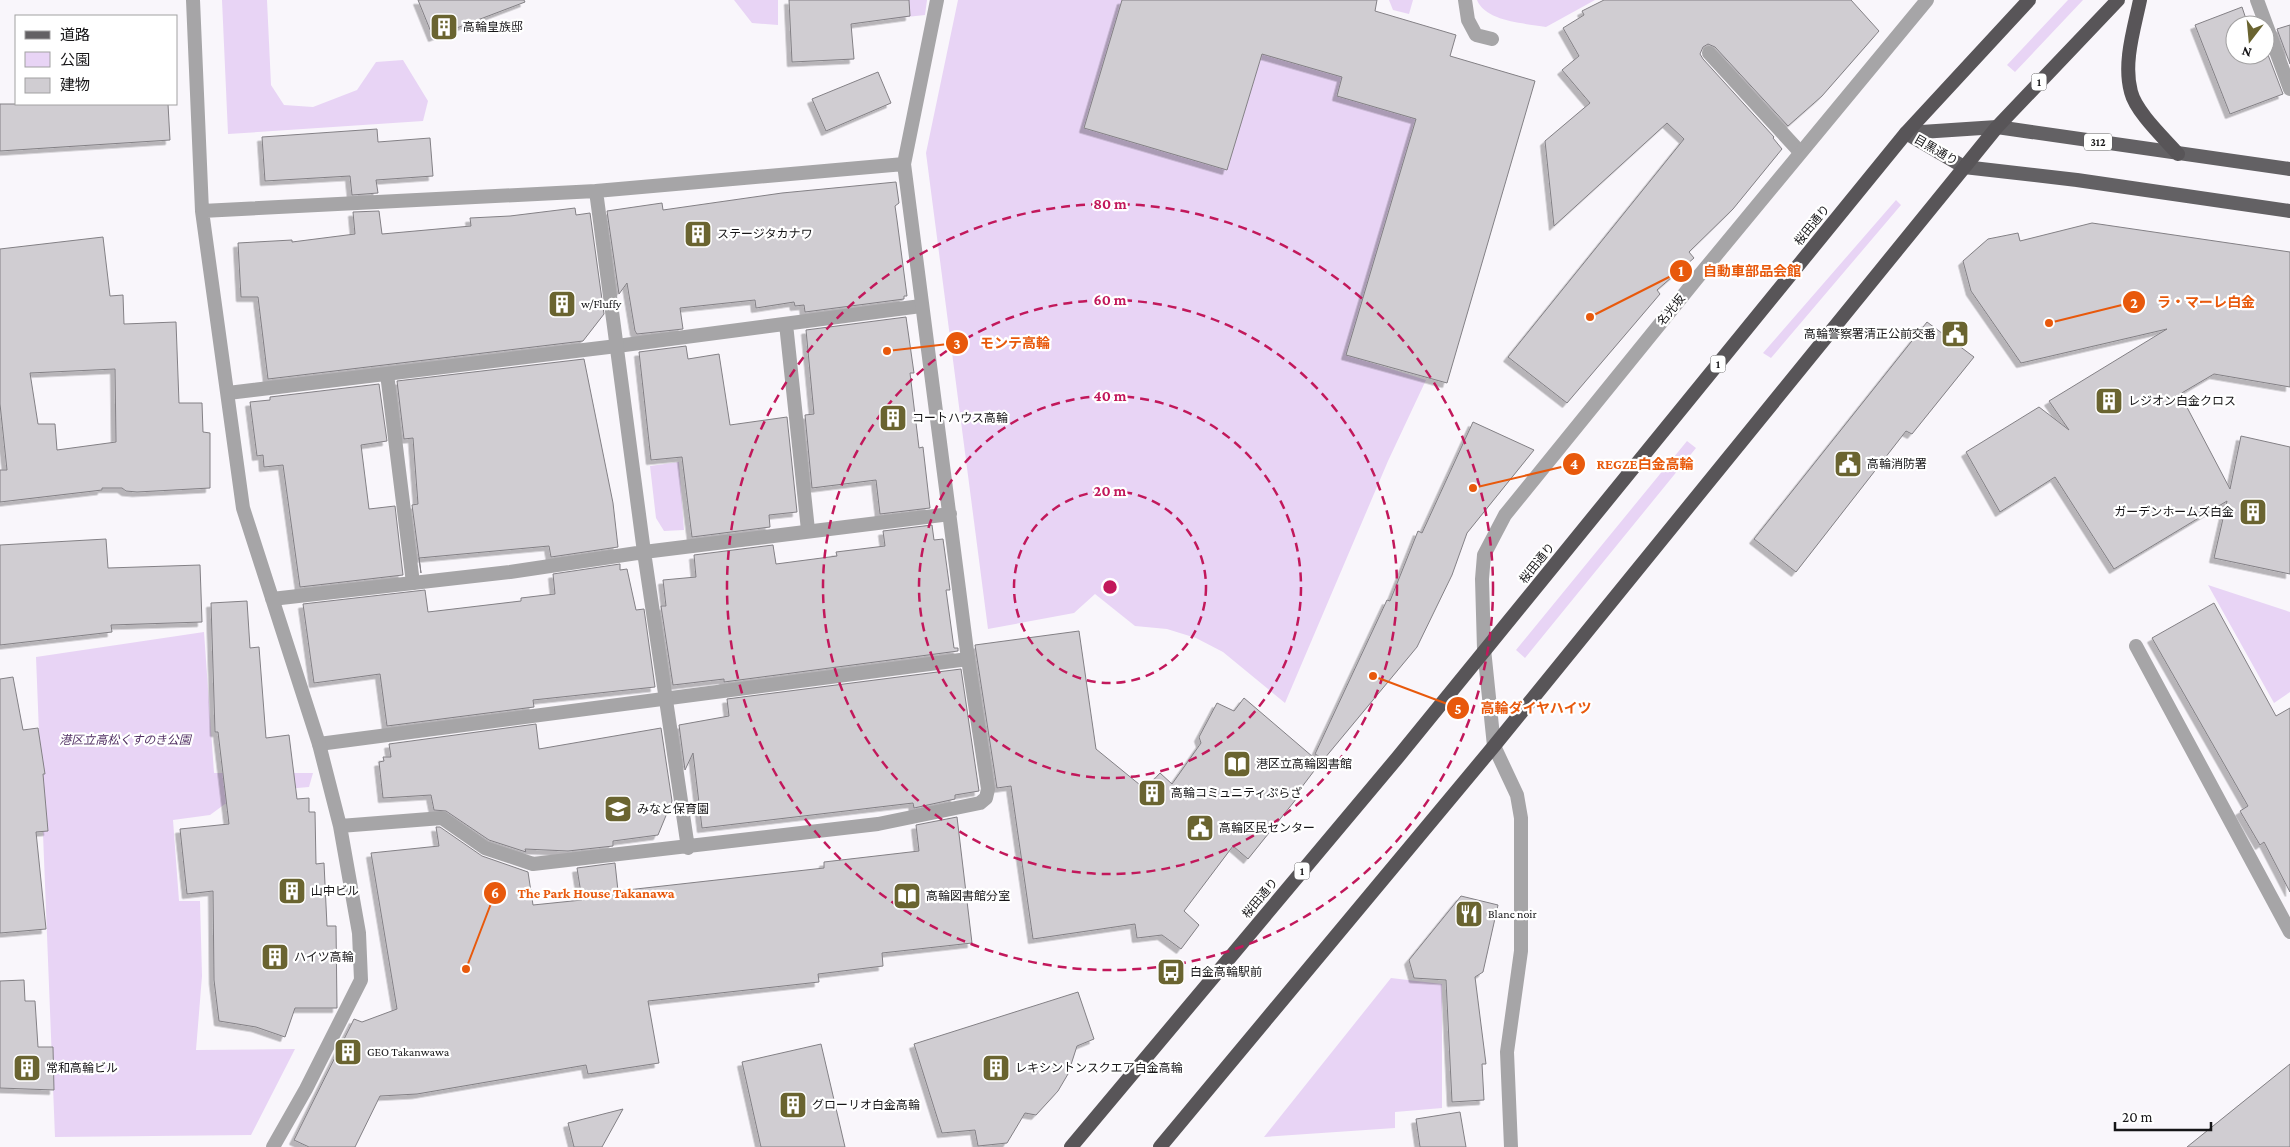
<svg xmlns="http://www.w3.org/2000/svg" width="2290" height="1147" font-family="'Crimson Pro','Noto Sans JP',serif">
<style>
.green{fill:#e8d4f5}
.building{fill:#d0cdd2;stroke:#838085;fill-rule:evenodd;filter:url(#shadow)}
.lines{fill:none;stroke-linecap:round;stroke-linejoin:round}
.service{stroke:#a6a5a7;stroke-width:14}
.minor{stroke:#a6a5a7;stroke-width:14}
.primary{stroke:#636164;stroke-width:14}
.trunk{stroke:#585558;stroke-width:14}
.ring{fill:none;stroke:#c2185b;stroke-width:2.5;stroke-dasharray:9 6}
.labels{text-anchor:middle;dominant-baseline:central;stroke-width:4.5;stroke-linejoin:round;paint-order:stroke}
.shield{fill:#fff;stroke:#5c5b5d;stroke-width:1}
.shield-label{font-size:11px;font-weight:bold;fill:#161517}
.poi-label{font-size:12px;fill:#161517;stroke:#fff;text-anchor:start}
.street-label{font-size:12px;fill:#161517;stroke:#fff}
.park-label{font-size:12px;font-style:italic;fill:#523164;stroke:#fff}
.centre{fill:#c2185b;stroke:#fff;stroke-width:2.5}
.ring-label{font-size:15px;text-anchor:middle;font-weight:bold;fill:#c2185b;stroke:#fff;stroke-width:4.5;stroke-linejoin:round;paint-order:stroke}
.leader{fill:none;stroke:#e8590c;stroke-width:2}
.callout-dot{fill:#e8590c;stroke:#fff;stroke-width:2}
.mark-label{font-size:15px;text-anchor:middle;font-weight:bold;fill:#fff}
.callout-label{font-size:14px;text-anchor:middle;font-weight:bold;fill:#e8590c;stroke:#fff;stroke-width:4.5;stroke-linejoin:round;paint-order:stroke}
</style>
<defs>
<filter id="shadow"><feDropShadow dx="-4.5" dy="4.5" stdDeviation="0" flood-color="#0004"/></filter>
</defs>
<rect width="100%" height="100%" fill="#f9f6fb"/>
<path class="green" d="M222,0H267L271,85L284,105L313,107L357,90L376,62L403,60L428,101L423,121L228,134Z
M734,0H778V25L752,23Z
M869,0H927L925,15L870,21Z
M958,0H1122L1084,128L1227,170L1262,54L1342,77L1337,96L1416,119L1347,355L1426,380L1388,461L1285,703L1223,652L1196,638L1167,629L1135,626L1095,594L1074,613L988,629L926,153Z
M1389,0H1413L1409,14L1393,10Z
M1477,0H1595L1546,27C1525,23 1486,22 1477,0Z
M2068,0H2083L2015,72L2007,65Z
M1896,200L1901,205L1771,358L1763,353Z
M1687,441L1696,448L1525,658L1516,650Z
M679,462L684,530L664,531L656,518L650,466Z
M2208,585L2290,612V692L2274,703Z
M204,632L214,773H313L309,787L240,793L210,815L173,820L179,901H200L202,976L196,1050L295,1049L251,1135L55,1137L36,657Z
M1391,978L1442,984V1108L1395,1112V1128L1264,1137Z"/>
<path class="building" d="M418,0H524L525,2L433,37Z
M789,0H909L910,16L851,24L854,59L792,62Z
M1122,0H1377L1375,11L1456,35L1450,56L1535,81L1447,383L1346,355L1416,119L1337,96L1342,77L1262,54L1227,170L1084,128Z
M1604,0H1851L1879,31L1822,96L1788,126L1715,47L1708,44L1703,47L1700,54L1703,59L1774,137L1773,138L1782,149L1733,209L1689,252L1694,258L1657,290L1660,294L1567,403L1508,357L1684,139L1667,123L1554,226L1545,141L1590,103L1562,70L1579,56L1563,28L1584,15L1582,11Z
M2242,7L2248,25H2235V55H2265V47L2283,94L2230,114L2195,25Z
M2290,25V64L2277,29Z
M878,72L891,103L826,131L812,99Z
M0,104H168L170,140L0,151Z
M377,129L378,142L430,138L433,176L376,180L378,193L352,195L350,176L265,181L262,137Z
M896,182L899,203L895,206L897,220L907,296H904V299L805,312L804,305L795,306L794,302L756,308L755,300L680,308L683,329L637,334L635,331L627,283L619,294L607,211L662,203L663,210L782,193Z
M575,208L576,215L590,213L604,314L583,341L268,379L258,297H241L238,243L292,240V242L355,234L353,212L379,211L382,234L471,226L470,218L510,216Z
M2092,223L2290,252V387L2214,374L2180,394L2230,489L2241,436L2290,447V574L2214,558L2227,501L2114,569L2055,477L2000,512L1966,452L2039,407L2069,430L2049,401L2167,329L2021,363L1971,291L1963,261L1988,239L2018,233L2020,241Z
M103,237L110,296L123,295L124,324L176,322L179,403H202L203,432L210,433V488L137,492L126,491L122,488H102V490L0,502V470H7L0,404V249ZM115,369L116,442L57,450L55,424H38L30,373Z
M906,317L914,373H910L919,448L923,447L930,508L880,514L876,480L812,488L805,415L814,414L806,330Z
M1927,322L1974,357L1912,434L1906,431L1796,572L1754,539Z
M686,346L688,359L719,354L730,425L787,417L797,512L769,515L770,527L692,537L682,457L651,460L639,352Z
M584,359L613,503L618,547L551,557L549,546L419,558L421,573L412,505L418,504L413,438L404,439L397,381Z
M379,384L387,441L361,445L369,509L395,506L403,575L300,587L283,465L264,467L263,455L257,456L250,402L270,400V397Z
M1473,422L1534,450L1467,533L1452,575L1417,647L1324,759L1315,754L1387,600L1390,601L1418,531L1422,533Z
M932,525L934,540L943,539L950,590H946L954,648H958V651L724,682V679L673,685L661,606H666L663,580L696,577L694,555L773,545L776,564L837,556L836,552L885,546L883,531Z
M106,539L108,568L200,565L202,622L111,625L112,632L0,645V545Z
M620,564V570L627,569L636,610L644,609L655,687L533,700L534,707L387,726L380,674L314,683L303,604L425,590L428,612L521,601V598L555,594L553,574Z
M247,601L250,648L259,647L266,738L289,735L297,799L309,798V812H315L316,864L324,863L327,926H336L337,1008H295L285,1037L256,1027L219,1021L214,980L213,891L187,894L180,829L229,824L218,732H215L211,603Z
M2214,603L2276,716L2290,708V892L2264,842L2260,845L2240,811L2248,806L2152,638Z
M1079,631L1096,749L1145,789L1160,773L1172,784L1201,743L1199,737L1217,703L1234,711L1244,698L1320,763L1295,796L1297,798L1248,859L1233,846L1184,911L1199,925L1181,949L1162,935L1137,938L1135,924L1033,939L1011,786L997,788L975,645Z
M961,669L979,791L955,795V799L914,808L913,803L702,828L693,753L685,770L679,725L729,716L727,699Z
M13,677L23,730L38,728L45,774H43L48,831L36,832L46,929L0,933V679Z
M536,724L539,749L661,728L672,801L658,835L613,841V846L568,851L525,849L526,852L489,840L446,811L434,810L431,795L383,798L379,762L384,761L383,757H391L389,744Z
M957,817L972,943L882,953L883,966L818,974L819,982L648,1001L659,1063L588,1074L586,1065L417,1094L380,1096L355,1147H309L294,1140L354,1019L362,1022L397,1009L371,853L439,846L436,827H440L482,856L528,872L533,905L582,900L577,868L615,863L618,891L824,868V862L919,851L916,825Z
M1461,896L1498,905L1483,972L1475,977L1486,1064H1482L1484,1100L1452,1102L1446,980L1414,978L1409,960Z
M24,980L25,1001H35L38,1047H53L54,1090L0,1088V981Z
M1078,992L1094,1039L1077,1046L1068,1074L1058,1091L1036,1115L1025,1113L1007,1143L978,1146L975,1130L942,1133L914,1044Z
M821,1044L845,1147H761L742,1062Z
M2290,1064V1147H2187Z
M623,1109L602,1147H574L568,1123Z
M1460,1112L1466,1147H1420L1416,1119Z"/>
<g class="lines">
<path class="service" d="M1465,0L1468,20L1476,35L1492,39
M1709,53L1800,152
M786,324L808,530
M387,374L413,583
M228,393L617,346L921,306
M319,744L968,659"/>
<path class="minor" d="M193,0L202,211L243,508L319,744L340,826L442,818L485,848L533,864L878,824L980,803L986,798L988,789L968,659L904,164L937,0
M2257,0L2290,89
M596,191L644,552L688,848
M202,211L596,191L904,164
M272,599L510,572L644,552L950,514
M2136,646L2290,932
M273,1147L306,1089L361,980L359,933L340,826
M1511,1147L1507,1052L1521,951V818L1517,795L1494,746L1484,649L1482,579L1484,555L1505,515L1698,277L1927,0"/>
<path class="primary" d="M1906,133L1964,167L2077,180L2290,211
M1906,133L1997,127L2290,169"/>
<path class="trunk" d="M2140,0C2134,29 2123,63 2131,92C2136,112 2164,138 2178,154
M1071,1147L1398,757L1906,133L2029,0
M1160,1147L1494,746L1997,127L2118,0"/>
</g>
<g class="ring">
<circle cx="1110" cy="587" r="96"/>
<circle cx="1110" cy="587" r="191"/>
<circle cx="1110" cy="587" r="287"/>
<circle cx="1110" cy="587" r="383"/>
</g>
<defs>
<symbol id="building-square" viewBox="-11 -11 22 22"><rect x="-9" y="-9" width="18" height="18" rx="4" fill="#6a6430" stroke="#fff"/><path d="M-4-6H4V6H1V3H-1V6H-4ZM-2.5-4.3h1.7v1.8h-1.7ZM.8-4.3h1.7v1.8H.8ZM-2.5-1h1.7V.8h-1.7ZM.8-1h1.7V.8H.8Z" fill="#fff"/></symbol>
<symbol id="civic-square" viewBox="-11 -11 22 22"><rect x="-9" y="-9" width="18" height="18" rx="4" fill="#6a6430" stroke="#fff"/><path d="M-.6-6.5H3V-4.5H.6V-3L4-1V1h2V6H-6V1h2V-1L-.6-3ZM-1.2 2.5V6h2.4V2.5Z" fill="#fff"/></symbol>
<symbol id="library-square" viewBox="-11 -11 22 22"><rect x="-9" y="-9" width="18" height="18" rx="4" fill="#6a6430" stroke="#fff"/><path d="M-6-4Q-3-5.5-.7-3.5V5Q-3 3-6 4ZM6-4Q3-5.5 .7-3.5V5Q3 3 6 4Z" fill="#fff"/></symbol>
<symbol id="school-square" viewBox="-11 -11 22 22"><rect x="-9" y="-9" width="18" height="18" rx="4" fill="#6a6430" stroke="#fff"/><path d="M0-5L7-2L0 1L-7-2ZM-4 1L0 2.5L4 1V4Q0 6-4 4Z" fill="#fff"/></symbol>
<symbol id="restaurant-square" viewBox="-11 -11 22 22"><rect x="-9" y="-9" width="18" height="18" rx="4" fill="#6a6430" stroke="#fff"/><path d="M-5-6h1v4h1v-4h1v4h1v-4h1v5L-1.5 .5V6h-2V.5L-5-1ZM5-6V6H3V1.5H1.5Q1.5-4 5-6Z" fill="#fff"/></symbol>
<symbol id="bus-square" viewBox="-11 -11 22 22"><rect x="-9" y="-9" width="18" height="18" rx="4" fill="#6a6430" stroke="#fff"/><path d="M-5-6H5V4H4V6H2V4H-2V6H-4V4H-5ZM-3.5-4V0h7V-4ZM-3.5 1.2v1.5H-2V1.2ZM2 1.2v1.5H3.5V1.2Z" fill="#fff"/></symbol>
</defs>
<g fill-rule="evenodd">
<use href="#building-square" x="428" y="11" width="32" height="32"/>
<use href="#building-square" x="682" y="218" width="32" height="32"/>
<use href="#building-square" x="546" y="288" width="32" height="32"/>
<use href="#civic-square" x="1939" y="318" width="32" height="32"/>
<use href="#building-square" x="2093" y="385" width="32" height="32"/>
<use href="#building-square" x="877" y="402" width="32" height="32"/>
<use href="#civic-square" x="1832" y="448" width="32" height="32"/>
<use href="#building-square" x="2237" y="496" width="32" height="32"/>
<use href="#library-square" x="1221" y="748" width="32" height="32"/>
<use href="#building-square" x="1136" y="777" width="32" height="32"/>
<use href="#school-square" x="602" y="793" width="32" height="32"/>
<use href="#civic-square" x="1184" y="812" width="32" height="32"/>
<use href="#building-square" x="276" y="875" width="32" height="32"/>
<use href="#library-square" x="891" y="880" width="32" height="32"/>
<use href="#restaurant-square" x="1453" y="898" width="32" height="32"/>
<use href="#building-square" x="259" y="941" width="32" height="32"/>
<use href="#bus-square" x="1155" y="956" width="32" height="32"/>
<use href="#building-square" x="332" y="1036" width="32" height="32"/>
<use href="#building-square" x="11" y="1052" width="32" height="32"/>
<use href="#building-square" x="980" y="1052" width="32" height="32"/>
<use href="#building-square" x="777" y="1089" width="32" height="32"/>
</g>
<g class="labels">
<g class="shield">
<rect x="2031.5" y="73.5" width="15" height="17" rx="4"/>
<rect x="2084" y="133.5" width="28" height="17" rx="4"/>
<rect x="1710.5" y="355.5" width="15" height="17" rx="4"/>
<rect x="1294.5" y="862.5" width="15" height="17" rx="4"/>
</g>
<g class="shield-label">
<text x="2039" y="82">1</text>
<text x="2098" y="142">312</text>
<text x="1718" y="364">1</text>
<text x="1302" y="871">1</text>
</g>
<g class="poi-label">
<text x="463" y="27">高輪皇族邸</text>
<text x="717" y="234">ステージタカナワ</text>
<text x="581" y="304">w/Fluffy</text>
<text x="1936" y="334" text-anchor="end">高輪警察署清正公前交番</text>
<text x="2128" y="401">レジオン白金クロス</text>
<text x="912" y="418">コートハウス高輪</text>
<text x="1867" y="464">高輪消防署</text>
<text x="2234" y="512" text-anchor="end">ガーデンホームズ白金</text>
<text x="1256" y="764">港区立高輪図書館</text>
<text x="1171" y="793">高輪コミュニティぷらざ</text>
<text x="637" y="809">みなと保育園</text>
<text x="1219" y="828">高輪区民センター</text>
<text x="311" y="891">山中ビル</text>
<text x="926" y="896">高輪図書館分室</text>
<text x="1488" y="914">Blanc noir</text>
<text x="294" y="957">ハイツ高輪</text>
<text x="1190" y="972">白金高輪駅前</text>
<text x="367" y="1052">GEO Takanwawa</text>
<text x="46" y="1068">常和高輪ビル</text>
<text x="1015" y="1068">レキシントンスクエア白金高輪</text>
<text x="812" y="1105">グローリオ白金高輪</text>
</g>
<g class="street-label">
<text transform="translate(1936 150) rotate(30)">目黒通り</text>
<text transform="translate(1812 225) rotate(-51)">桜田通り</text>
<text transform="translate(1671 310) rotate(-51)">名光坂</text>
<text transform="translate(1537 563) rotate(-51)">桜田通り</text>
<text transform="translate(1260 898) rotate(-50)">桜田通り</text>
</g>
<g class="park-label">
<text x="125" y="740">港区立高松くすのき公園</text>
</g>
</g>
<circle cx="1110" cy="587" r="8" class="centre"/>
<g class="ring-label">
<text x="1110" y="209">80 m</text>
<text x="1110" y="305">60 m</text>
<text x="1110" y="401">40 m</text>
<text x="1110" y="496">20 m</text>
</g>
<path class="leader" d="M1590 317L1681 271M2049 323L2134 302M887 351L957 343M1473 488L1574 464M1373 676L1458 708M466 969L495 893"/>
<g class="callout-dot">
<circle cx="1590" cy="317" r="5"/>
<circle cx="2049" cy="323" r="5"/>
<circle cx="887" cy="351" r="5"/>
<circle cx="1473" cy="488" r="5"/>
<circle cx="1373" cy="676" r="5"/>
<circle cx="466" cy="969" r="5"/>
<circle cx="1681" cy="271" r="12"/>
<circle cx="2134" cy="302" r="12"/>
<circle cx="957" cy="343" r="12"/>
<circle cx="1574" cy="464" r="12"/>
<circle cx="1458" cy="708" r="12"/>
<circle cx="495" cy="893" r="12"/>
</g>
<g class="mark-label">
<text x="1681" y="276">1</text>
<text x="2134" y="308">2</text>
<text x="957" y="349">3</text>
<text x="1574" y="469">4</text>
<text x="1458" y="714">5</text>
<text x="495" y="898">6</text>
</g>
<g class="callout-label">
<text x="1752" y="276">自動車部品会館</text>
<text x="2206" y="307">ラ・マーレ白金</text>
<text x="1015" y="348">モンテ高輪</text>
<text x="1645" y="469">REGZE白金高輪</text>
<text x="1536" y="713">高輪ダイヤハイツ</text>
<text x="596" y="898">The Park House Takanawa</text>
</g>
<rect x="15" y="15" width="162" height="90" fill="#ffffff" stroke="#a2a1a2"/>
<rect x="25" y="31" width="25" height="8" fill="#636164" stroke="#a2a1a2"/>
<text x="60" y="40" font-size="15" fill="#161517">道路</text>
<rect x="25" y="52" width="25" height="15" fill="#e8d4f5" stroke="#a2a1a2"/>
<text x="60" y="65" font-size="15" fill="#161517">公園</text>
<rect x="25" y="78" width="25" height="15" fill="#d0cdd2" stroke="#a2a1a2"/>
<text x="60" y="90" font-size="15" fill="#161517">建物</text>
<g transform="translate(2250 40) rotate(196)"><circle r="24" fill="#ffffff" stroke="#a2a1a2"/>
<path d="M0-4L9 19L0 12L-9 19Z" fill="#6a6430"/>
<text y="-8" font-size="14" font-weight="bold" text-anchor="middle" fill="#161517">N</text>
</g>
<path d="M2115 1122v8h96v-8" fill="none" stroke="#161517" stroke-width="2.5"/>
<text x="2122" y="1122" font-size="15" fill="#161517" stroke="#ffffff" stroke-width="4" paint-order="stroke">20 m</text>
</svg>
